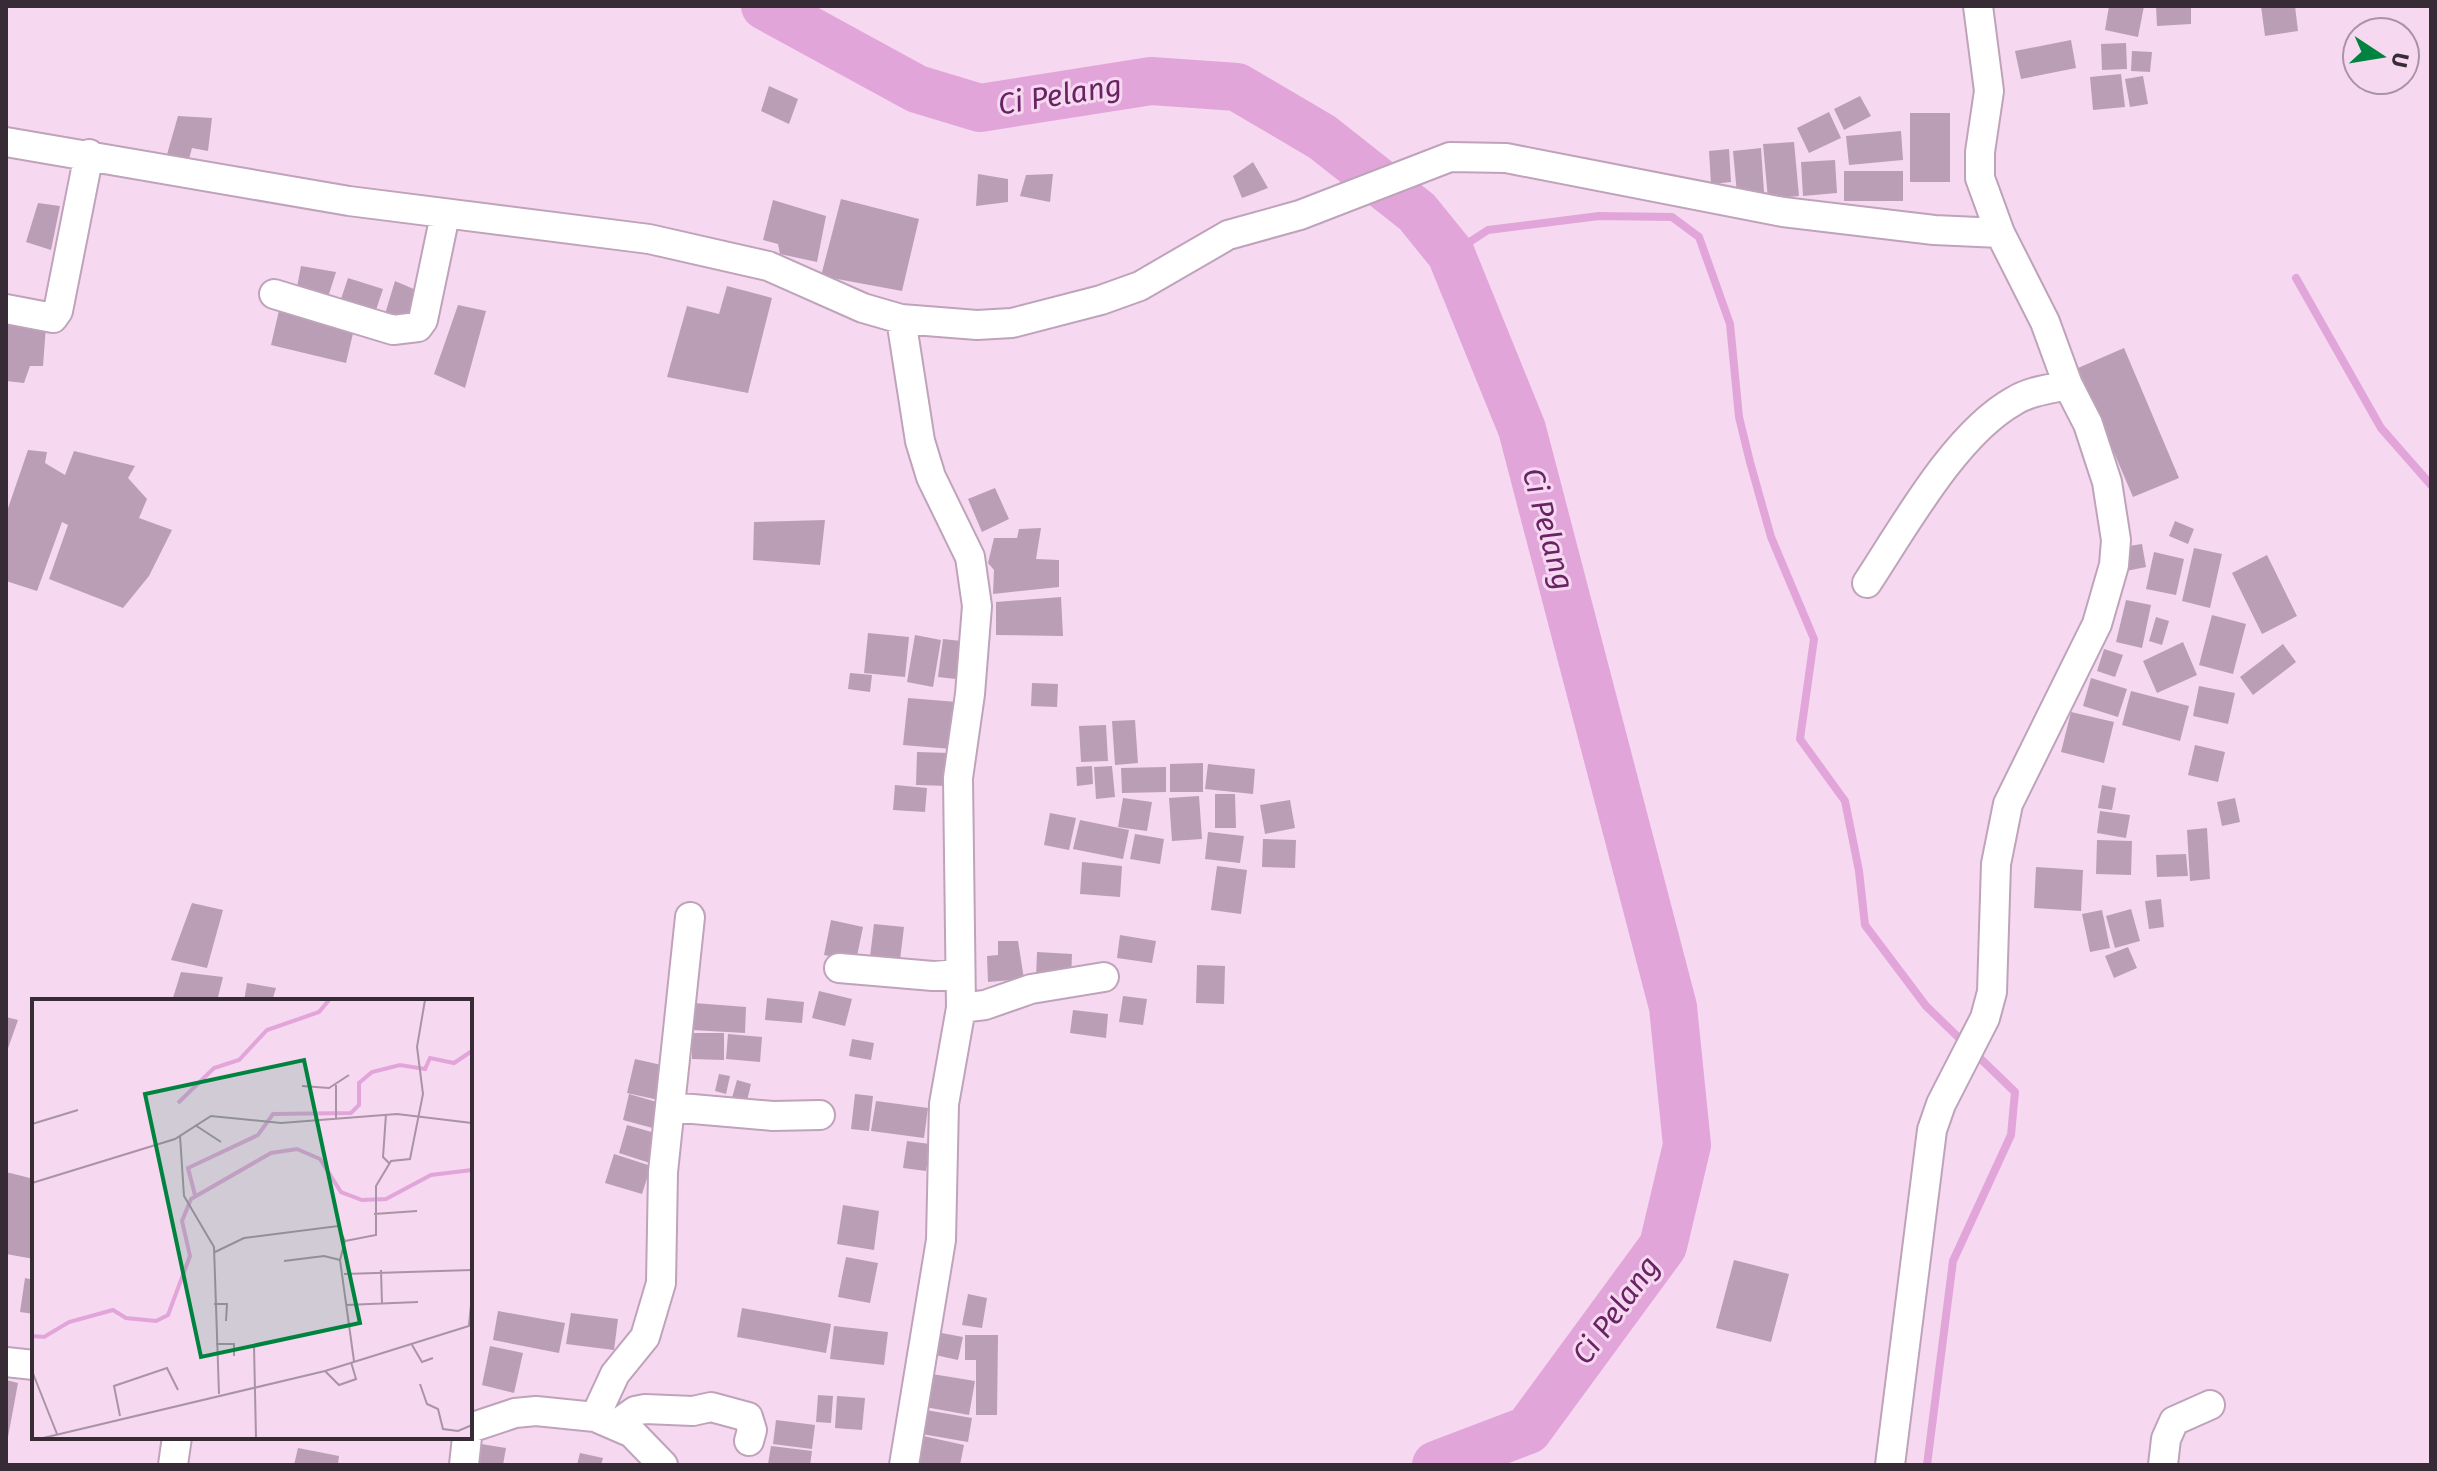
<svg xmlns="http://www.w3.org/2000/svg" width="2437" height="1471" font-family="'Fira Sans',sans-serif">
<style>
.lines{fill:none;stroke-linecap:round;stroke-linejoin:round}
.stream{stroke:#e2a5da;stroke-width:8}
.river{stroke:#e2a5da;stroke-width:48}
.building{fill:#ba9eb6}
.minor-casing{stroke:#bea3ba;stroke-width:32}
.minor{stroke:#fff;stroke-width:28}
.labels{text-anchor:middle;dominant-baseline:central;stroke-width:6;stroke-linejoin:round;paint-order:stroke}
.water-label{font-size:30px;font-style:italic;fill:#692364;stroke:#f6d8f1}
.inset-river{fill:none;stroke:#e2a5da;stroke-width:4}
.inset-road{fill:none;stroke:#aa93a6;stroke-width:2}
.view{fill:#00833e;fill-opacity:0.15;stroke:#00833e;stroke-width:4}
.inset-edge{fill:none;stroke:#372c35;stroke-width:4}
</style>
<rect width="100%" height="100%" fill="#f6d8f1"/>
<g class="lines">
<path class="stream" d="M1451,254L1488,230L1599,216L1672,217L1699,237L1730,324L1739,417L1750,462L1771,537L1814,639L1800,739L1845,801L1859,871L1865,925L1926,1006L2015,1092L2011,1135L1953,1261L1927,1465
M2296,278L2381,428L2431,485"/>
<path class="river" d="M765,6L917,89L980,108L1151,81L1237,87L1322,137L1417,212L1451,254L1522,429L1673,1007L1687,1145L1663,1246L1528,1430L1436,1465"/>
</g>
<path class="building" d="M2109,6H2144L2138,37L2105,30Z
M2156,6H2191V24L2157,26Z
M2261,6H2295L2298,31L2265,36Z
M2071,40L2076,68L2021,79L2015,51Z
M2126,43L2127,69L2102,70L2101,44Z
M2132,51L2152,52L2150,72L2131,71Z
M2121,74L2125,107L2093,110L2090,77Z
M2143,76L2148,104L2130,107L2125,79Z
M769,86L798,99L789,124L761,111Z
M1860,96L1871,116L1844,130L1834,109Z
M1829,112L1841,138L1809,153L1797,128Z
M1910,113H1950V182H1910Z
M178,116L212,118L208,151L192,148L189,159L166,158Z
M1901,131L1903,160L1849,165L1846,136Z
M1794,142L1799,196L1768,199L1763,144Z
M1761,148L1764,192L1737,194L1733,151Z
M1729,149L1731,182L1711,184L1709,151Z
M1835,160L1837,193L1803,196L1801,162Z
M1253,162L1268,188L1242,198L1233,176Z
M1844,171H1903V201H1844Z
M978,174L1008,179V202L976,206Z
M1053,174L1050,202L1020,196L1026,175Z
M841,199L919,219L902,291L821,276Z
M773,200L826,216L817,262L780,254L778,244L763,240Z
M38,203L60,206L51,250L26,242Z
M301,266L336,272L328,297L297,287Z
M348,278L383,289L376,310L341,299Z
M395,281L416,290L413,318L385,314Z
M727,286L772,298L748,393L667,377L687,306L719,314Z
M458,305L486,311L465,388L434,374Z
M280,306L355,325L346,363L271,345Z
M6,319L46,326L43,366H30L24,383L6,381Z
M2124,348L2179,478L2133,497L2078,368Z
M28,450L47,452L45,463L65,475L74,451L135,466L128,478L147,499L139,518L172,530L149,576L123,608L49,579L68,525L62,522L37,591L6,581V514Z
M995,488L1009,519L982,532L968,499Z
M825,520L820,565L753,560L754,522Z
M2175,521L2194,529L2188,544L2169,536Z
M1041,528L1036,559L1059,560V587L993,594L994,570L988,563L994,538H1017L1019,529Z
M2142,544L2146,567L2126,571L2122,547Z
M2194,548L2222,554L2210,608L2182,601Z
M2154,552L2184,559L2176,595L2146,589Z
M2267,555L2297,616L2262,634L2232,573Z
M1061,597L1063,636L996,635V602Z
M2126,600L2151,605L2142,648L2116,642Z
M2212,615L2246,624L2233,674L2199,665Z
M2156,617L2169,621L2162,645L2149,641Z
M868,633L909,637L905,677L864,673Z
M915,635L941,640L933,687L907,682Z
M943,639L970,642L965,680L938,677Z
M2183,642L2197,675L2157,693L2143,661Z
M2283,644L2296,662L2253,695L2240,677Z
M2104,649L2123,655L2115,677L2097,671Z
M850,673L872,675L870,692L848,689Z
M2091,678L2127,689L2118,717L2083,706Z
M1032,683L1058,684L1057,707L1031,706Z
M2199,686L2235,693L2228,724L2193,716Z
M2131,691L2189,706L2180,741L2122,725Z
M908,698L957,702L952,749L903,745Z
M2071,712L2114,722L2104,763L2061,752Z
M1135,720L1138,763L1115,765L1112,721Z
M1106,725L1108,761L1081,762L1079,726Z
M2195,745L2225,752L2218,782L2188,775Z
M917,752L951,753L949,786L916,785Z
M1203,763V792H1170V764Z
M1208,764L1255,769L1253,794L1205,789Z
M1092,766L1093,784L1077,786L1076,767Z
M1112,766L1115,797L1096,799L1094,767Z
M1166,767V792L1122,793L1121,768Z
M895,785L927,788L925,812L893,810Z
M2102,785L2116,788L2112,810L2098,808Z
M1215,794H1235L1236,828H1215Z
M1199,796L1202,839L1172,841L1169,798Z
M1123,798L1152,802L1147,831L1118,827Z
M2235,798L2240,822L2222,826L2217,802Z
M1290,800L1295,828L1265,834L1260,805Z
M2100,811L2130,815L2126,838L2097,833Z
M1050,813L1076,818L1069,850L1044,845Z
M1080,820L1129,830L1123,859L1073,849Z
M2207,828L2210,879L2190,881L2187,830Z
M1208,832L1244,836L1240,863L1205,859Z
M1135,834L1164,839L1160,864L1130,859Z
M1263,839L1296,840L1295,868L1262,867Z
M2097,840L2132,841L2131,875L2096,874Z
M2186,854L2188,876L2157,877L2156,855Z
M1082,862L1122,866L1120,897L1080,894Z
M1217,866L1247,870L1241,914L1211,910Z
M2036,867L2083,870L2081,911L2034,908Z
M2161,899L2164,927L2149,929L2145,901Z
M192,903L223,910L207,968L171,960Z
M2131,909L2140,941L2115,948L2106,916Z
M2102,910L2110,948L2090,952L2082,914Z
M831,920L863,927L856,961L824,955Z
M874,924L904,927L900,960L870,957Z
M1120,935L1156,941L1152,963L1117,958Z
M998,941H1018L1024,979L988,982L987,956L998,955Z
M2128,947L2137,968L2114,978L2105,956Z
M1037,952L1072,954L1071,980L1036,978Z
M1197,965L1225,966L1224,1004L1196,1003Z
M181,972L223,977L217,1001H172Z
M247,983L276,988L272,1001H244Z
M819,991L852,999L845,1026L812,1018Z
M1123,996L1147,999L1143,1025L1119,1022Z
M767,998L804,1002L802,1023L765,1020Z
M694,1003L746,1007L745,1033L692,1030Z
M1073,1010L1108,1014L1106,1038L1070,1033Z
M6,1017L18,1020L6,1054Z
M692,1033H724V1060L692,1059Z
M728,1034L762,1037L760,1062L726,1059Z
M852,1039L874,1043L871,1060L849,1056Z
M635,1059L670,1067L663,1101L627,1093Z
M719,1074L730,1076L726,1094L715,1091Z
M737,1080L751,1084L745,1109L730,1105Z
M629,1094L667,1105L660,1130L623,1120Z
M855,1094L873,1096L869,1131L851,1129Z
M876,1101L928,1108L924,1138L871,1131Z
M627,1125L662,1135L653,1164L619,1153Z
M907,1141L930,1144L926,1171L903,1168Z
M614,1154L651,1166L642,1194L605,1183Z
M6,1172L34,1179V1259L6,1254Z
M843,1205L879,1211L874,1250L837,1244Z
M846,1257L878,1263L870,1303L838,1297Z
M1734,1260L1789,1274L1771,1342L1716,1328Z
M25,1278L34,1280V1314L20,1312Z
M968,1294L987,1298L982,1328L962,1325Z
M742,1308L831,1324L826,1353L737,1337Z
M498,1311L565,1323L559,1353L493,1340Z
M571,1313L618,1319L614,1350L566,1344Z
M834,1326L888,1332L884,1365L830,1359Z
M931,1331L963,1337L958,1360L926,1353Z
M965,1335H998L997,1415H976V1360H965Z
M490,1346L523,1353L514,1393L482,1385Z
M926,1373L975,1381L969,1415L920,1406Z
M6,1380L18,1383L8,1437H6Z
M818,1395L833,1396L831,1423L816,1422Z
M837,1396L865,1398L862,1430L835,1428Z
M920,1409L972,1418L968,1442L916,1433Z
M776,1420L815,1425L812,1449L773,1444Z
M919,1435L964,1445L960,1465H912Z
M481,1444L506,1448L503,1465H478Z
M771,1446L812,1451L810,1465L768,1464Z
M298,1448L339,1456L338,1465H294Z
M580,1453L603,1458L601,1465H577Z"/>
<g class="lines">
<defs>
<path id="minor" d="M6,142L349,201L649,239L768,266L863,308L901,319L977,325L1012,323L1101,300L1140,286L1228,235L1300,215L1450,157L1506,158L1783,212L1934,230L2000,233
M274,294L393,330L418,327L423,320L445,215
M6,309L53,318L58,311L89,154
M901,319L920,441L931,477L970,557L977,606L970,694L958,778L961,1008L944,1104L941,1240L904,1465
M1867,583C1904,527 1955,434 2014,401C2030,391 2050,389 2068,385
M839,968L933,976L959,974
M961,1008L985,1005L1031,989L1104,977
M670,1107L773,1116L820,1115
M6,1362L34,1365
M595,1417L615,1374L645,1337L661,1283L663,1172L690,917
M617,1424L635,1411L645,1409L693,1411L711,1407L748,1417L752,1430L749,1441
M470,1428L515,1413L536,1411L595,1417L632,1433L663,1465
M173,1465L177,1437
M464,1465L467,1437
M1890,1465L1932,1130L1941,1104L1985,1018L1992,992L1996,864L2008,804L2097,624L2114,565L2116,540L2107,482L2088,424L2068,385L2045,322L2000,233L1980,178V152L1989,91L1978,6
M2163,1465L2166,1439L2174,1421L2210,1405"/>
</defs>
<use href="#minor" class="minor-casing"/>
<use href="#minor" class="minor"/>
</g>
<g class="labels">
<g class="water-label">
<text transform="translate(1060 95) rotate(-9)">Ci Pelang</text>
<text transform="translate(1548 529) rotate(75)">Ci Pelang</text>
<text transform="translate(1616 1310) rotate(-54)">Ci Pelang</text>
</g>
</g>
<g transform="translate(32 999)">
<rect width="440" height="440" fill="#f6d8f1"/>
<path class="inset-river" d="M146,104L182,69L207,61L235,31L287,13L297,1M163,196L156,169L226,136L241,115L319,114L327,106V84L340,73L368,66L393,70L398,59L422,64L440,52M0,337L12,338L37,323L81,311L94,319L124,322L136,316L158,257L150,222L159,200L239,154L265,150L288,160L309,193L330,201L354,200L399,176L440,171"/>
<path class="inset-road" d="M304,86V119M270,87L297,89L317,76M354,115L351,158L357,164M0,125L46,111M163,126L189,143M148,137L152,197L182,248L187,395M0,184L143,140L179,117L249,124L365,115L440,124M342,215L385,212M313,242L344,236V187L359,162L378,160L391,95L385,48L393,1M183,253L212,239L306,227L313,242L308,261M308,261L322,362M252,262L292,257L308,261M349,271L350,305M312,275L440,271M182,305H195L194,322M314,306L386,303M437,326L440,296M184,345H202V357M380,346L390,363L401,359M222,347L224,439M0,372L25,435M293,372L307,386L324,380L319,363M388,385L395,405L406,410L411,430L426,432L440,426M88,417L82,387L135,369L146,391M11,439L293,372L440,326"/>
<path class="view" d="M272,61L328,324L169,358L113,95Z"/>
<rect width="440" height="440" class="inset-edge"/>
</g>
<rect width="2437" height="1471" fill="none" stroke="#372c35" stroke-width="16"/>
<g transform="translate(2381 56) rotate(102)"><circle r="38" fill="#f6d8f1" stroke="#aa93a6" stroke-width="2"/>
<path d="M0-6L14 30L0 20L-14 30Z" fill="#00833e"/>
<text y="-12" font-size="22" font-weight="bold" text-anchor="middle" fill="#372c35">U</text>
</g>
</svg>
